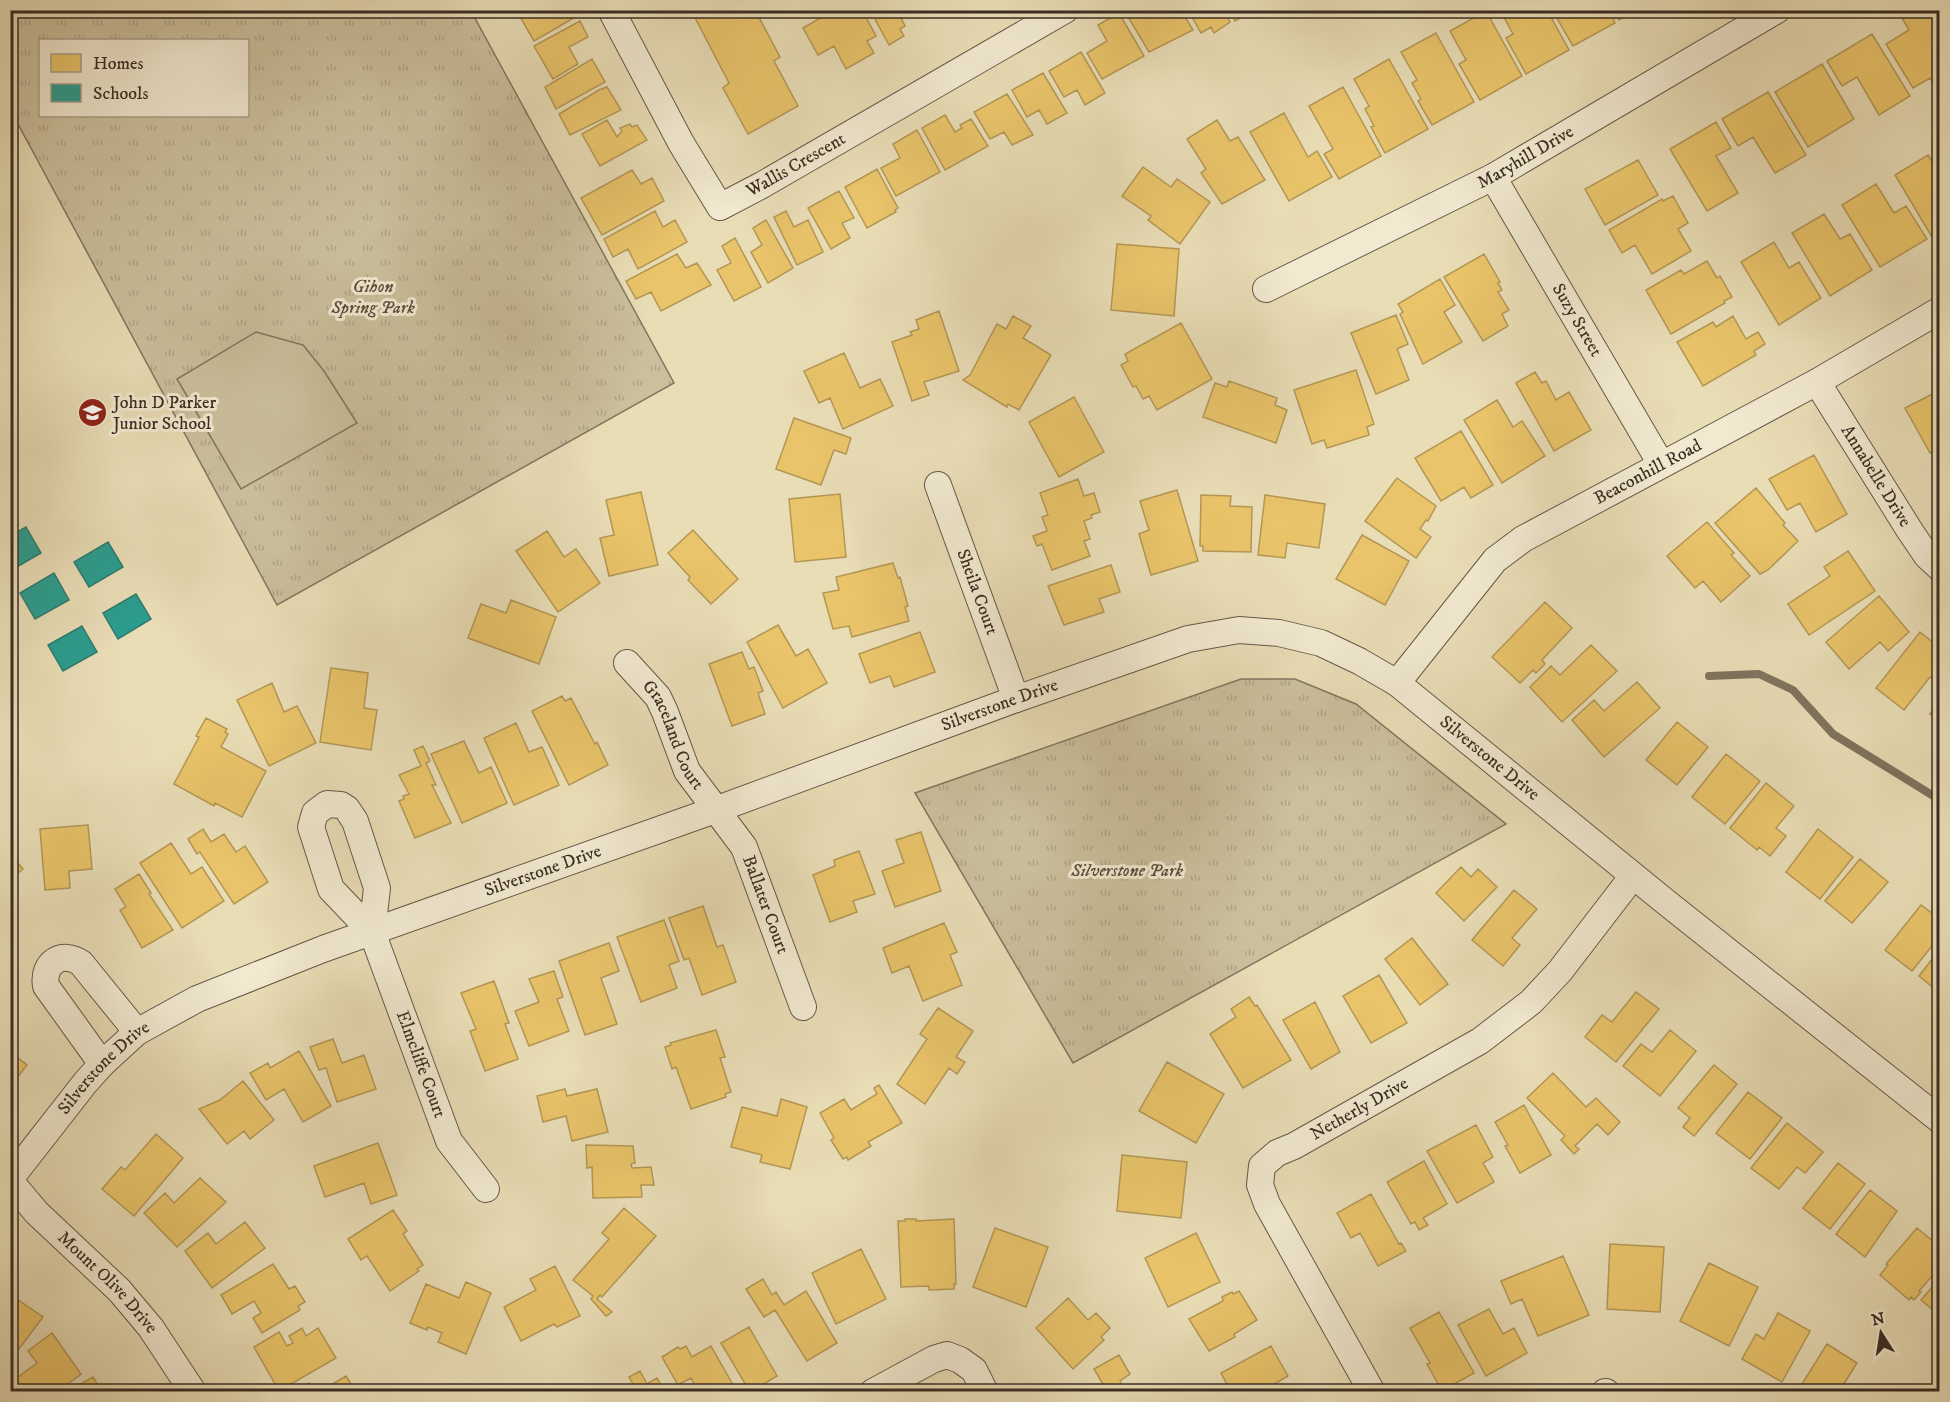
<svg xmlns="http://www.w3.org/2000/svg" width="1950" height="1402" font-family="'IM FELL DW Pica',serif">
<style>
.park{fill:url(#park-tufts);stroke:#827660;stroke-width:1.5;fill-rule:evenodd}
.garden{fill:#cbbf9d;stroke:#827660;stroke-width:1.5}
.homes{fill:#e9c46a;stroke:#b49755;stroke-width:1.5}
.schools{fill:#2a9d8f;stroke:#2e7b6f;stroke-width:1.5}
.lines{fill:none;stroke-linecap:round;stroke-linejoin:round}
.stream{stroke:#7f735e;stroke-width:8}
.street-casing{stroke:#655948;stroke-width:28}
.street{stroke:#f1e9d0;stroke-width:26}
.labels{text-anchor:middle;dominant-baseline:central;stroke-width:6;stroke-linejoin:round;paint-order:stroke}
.street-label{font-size:18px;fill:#392d24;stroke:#f1e9d0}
.park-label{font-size:18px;font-style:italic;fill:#564a3c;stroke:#f1e9d0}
.poi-label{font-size:18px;fill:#392d24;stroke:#f1e9d0;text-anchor:start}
</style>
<defs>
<pattern id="park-tufts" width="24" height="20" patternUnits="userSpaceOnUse" patternTransform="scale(1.5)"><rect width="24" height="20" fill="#cbbf9d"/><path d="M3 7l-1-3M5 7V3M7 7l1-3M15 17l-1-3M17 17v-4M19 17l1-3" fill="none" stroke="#afa487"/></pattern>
</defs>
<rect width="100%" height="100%" fill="#e9ddb6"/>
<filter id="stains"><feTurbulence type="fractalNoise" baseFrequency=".00333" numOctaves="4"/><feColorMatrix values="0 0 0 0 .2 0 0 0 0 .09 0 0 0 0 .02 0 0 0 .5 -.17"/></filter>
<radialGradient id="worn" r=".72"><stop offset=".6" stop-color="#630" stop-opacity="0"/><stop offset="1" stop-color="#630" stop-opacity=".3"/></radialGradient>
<path class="park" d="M10,11H471L674,383L277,605L11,111ZM40,40H248V116H40Z
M1241,679H1295L1356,704L1506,824L1073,1063L915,793Z"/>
<path class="garden" d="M256,332L303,345L324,371L357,423L241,489L177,379Z"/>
<path class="homes" d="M516,10H576L579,15L534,41Z
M691,10H755L780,57L774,61L798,106L748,134L723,88L729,83Z
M834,10H862L876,36L867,41L874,53L846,69L834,46L818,55L803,28Z
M870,10H897L905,26L900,29L904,36L889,45Z
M1124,10H1155L1158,16L1167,10H1181L1193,30L1149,52Z
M1188,10H1224L1230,22L1214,33L1211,27L1201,33Z
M1229,10H1250L1251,12L1235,21Z
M1500,10H1547L1569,50L1526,74L1506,38L1513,34Z
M1564,10H1609L1615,23L1573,46L1555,15Z
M1614,10H1636L1619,20Z
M1915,10H1929L1940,28L1939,93L1930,78L1913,88L1886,44L1909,30L1902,18Z
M1486,11L1522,76L1480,100L1459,64L1466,60L1450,31Z
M1119,13L1144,56L1102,79L1087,53L1107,41L1098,25Z
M580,21L588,37L569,47L578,64L553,79L534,46Z
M1436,33L1474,102L1432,125L1418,101L1421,99L1412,83L1417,80L1401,52Z
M1872,34L1910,96L1879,115L1857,77L1842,86L1827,61Z
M1081,52L1105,93L1085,105L1077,90L1064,97L1049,71Z
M592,59L605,82L556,109L545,87Z
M1389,59L1428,129L1385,153L1371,127L1374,126L1365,109L1369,106L1354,79Z
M1822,64L1854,119L1808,147L1775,92Z
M1043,73L1067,113L1047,124L1039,110L1027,117L1012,90Z
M607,87L621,110L570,135L559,114L599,90Z
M1343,87L1381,156L1339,179L1324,154L1333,149L1309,106Z
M1768,92L1806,155L1775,173L1753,137L1738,146L1722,119Z
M1007,94L1033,135L1012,145L1004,132L990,139L974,112Z
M1284,113L1308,157L1317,151L1332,177L1289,201L1250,132Z
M945,115L955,132L962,128L960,125L971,119L988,146L945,170L922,128Z
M607,120L617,137L622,131L620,128L630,124L632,127L637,125L647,140L600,166L582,134Z
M1217,120L1230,141L1238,137L1265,180L1222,204L1201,173L1206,169L1187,139Z
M1716,122L1731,148L1716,156L1738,193L1707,211L1670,149Z
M917,130L940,172L896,196L881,168L900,158L893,144Z
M1928,155L1940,174V233L1932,237L1895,175Z
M1638,160L1658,195L1605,225L1585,189Z
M1143,167L1171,187L1177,179L1210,202L1180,244L1148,220L1151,216L1122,196Z
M877,169L898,208L895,210L896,212L867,228L845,187Z
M632,170L641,184L652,178L664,201L602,235L581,198Z
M1876,184L1894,213L1906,206L1927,239L1880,267L1842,205Z
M839,191L854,218L842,223L850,238L831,249L808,208Z
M1673,196L1688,223L1678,229L1691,251L1652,274L1635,245L1622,253L1609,230L1662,199L1663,201Z
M655,211L663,227L675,220L687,242L638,269L628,249L613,257L604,239Z
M786,211L794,227L808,220L823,252L797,265L774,217Z
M1824,214L1840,239L1850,234L1872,270L1830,296L1792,233Z
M766,220L793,268L768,283L751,252L762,245L753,228Z
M735,238L761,287L734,301L717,270L731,263L722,246Z
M1774,242L1789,268L1799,262L1821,298L1779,325L1741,262Z
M1117,244L1179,249L1174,316L1111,310Z
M677,254L686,268L697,263L711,285L661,311L651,292L636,299L626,281Z
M1484,254L1500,282L1498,283L1502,290L1498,292L1509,310L1502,314L1508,326L1483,341L1444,277Z
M1707,261L1717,278L1720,276L1732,297L1724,301L1725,303L1671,334L1646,290L1681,270L1684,274Z
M1440,279L1455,305L1444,312L1462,342L1423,364L1400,314L1403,312L1398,304Z
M939,311L959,371L924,382L929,395L912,401L892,342L912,335L910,332L919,329L916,320Z
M1396,315L1408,344L1397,349L1409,380L1376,394L1351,333Z
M1013,316L1031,326L1023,338L1051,355L1019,410L1008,404L1007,407L963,380L970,375L997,324L1006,329Z
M1733,316L1746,339L1758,332L1765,344L1754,351L1756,355L1703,386L1677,342L1713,322L1716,327Z
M1181,323L1212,379L1157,410L1149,396L1143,399L1136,386L1133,387L1121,365L1128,361L1125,354Z
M844,353L860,388L880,379L893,406L843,429L830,398L819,403L804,371Z
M1356,370L1374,424L1367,427L1369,435L1327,448L1324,440L1312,444L1294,390Z
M1535,372L1542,383L1546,381L1556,400L1569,392L1591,430L1554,451L1516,383Z
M1229,381L1277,398L1275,405L1287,410L1276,443L1203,417L1215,383L1227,387Z
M1940,390V447L1930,453L1905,408Z
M1074,397L1104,452L1059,477L1029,422Z
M1497,400L1513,427L1522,421L1545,456L1502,483L1464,420Z
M794,418L851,438L846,454L834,450L821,485L776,469Z
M1461,431L1493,485L1471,498L1464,487L1441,501L1415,458Z
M1814,455L1847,514L1816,532L1800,503L1787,510L1769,479Z
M1397,478L1436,506L1428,521L1426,520L1420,529L1431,537L1416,558L1365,521Z
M1078,479L1084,496L1094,493L1100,512L1091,515L1092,518L1084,521L1090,539L1084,541L1090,556L1052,570L1042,544L1037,546L1033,536L1047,531L1042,517L1048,515L1040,493Z
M1756,488L1785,523L1783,525L1798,541L1768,570L1760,574L1715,523Z
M1177,490L1198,561L1151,575L1139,534L1149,530L1140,501Z
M641,492L658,565L609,576L600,538L614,535L606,500Z
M840,494L846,557L795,562L789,499Z
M1201,495L1231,496L1230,506L1252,507L1251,552L1203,551V546H1200Z
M1265,495L1325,504L1319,548L1287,543L1285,558L1258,555Z
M1707,522L1734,553L1731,555L1750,576L1721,602L1703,581L1695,588L1667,556Z
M693,530L738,579L711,604L688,580L690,577L668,553Z
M547,531L564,557L576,549L600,583L558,612L516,551Z
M1362,535L1409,561L1385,605L1336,579Z
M1848,551L1875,591L1809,635L1788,604L1830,576L1824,567Z
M893,563L898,578L900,577L908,606L905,607L909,621L852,637L849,626L833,629L823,593L839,590L836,577Z
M1111,565L1120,592L1099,599L1104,612L1064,625L1048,586Z
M1879,596L1909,632L1888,651L1880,642L1849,669L1826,642Z
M511,600L556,617L539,664L468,638L481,604L506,613Z
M1545,602L1572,628L1542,660L1545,664L1536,673L1533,670L1520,683L1492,657Z
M778,625L796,656L808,649L827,683L783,708L747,642Z
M920,632L935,672L894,687L890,676L870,683L859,654Z
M1920,632L1940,648V684L1930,677L1904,710L1876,688Z
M1591,645L1617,671L1562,722L1530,687L1551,666L1560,675Z
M742,652L749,669L754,667L763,691L758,693L765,714L732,726L709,664Z
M331,668L368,673L364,708L377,710L371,750L320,742Z
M1637,682L1660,708L1604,757L1572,720L1594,700L1604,711Z
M272,683L284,712L297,706L316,743L269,766L237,700Z
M562,696L565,701L571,698L595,744L597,742L608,765L569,785L532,711Z
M1940,699V720L1930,714Z
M206,718L227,729L225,732L228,734L221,747L266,771L242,817L215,803L214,806L174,784L199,737L196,736Z
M1677,722L1708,747L1677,785L1646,760Z
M516,723L529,752L542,747L559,785L514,805L484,738Z
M464,741L479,773L491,767L507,803L462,823L431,754Z
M423,746L430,761L426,763L436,785H432L451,823L415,838L399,801L404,799L403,796L409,794L399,775L421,766L414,750Z
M1726,754L1760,781L1725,824L1692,797Z
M1766,783L1794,806L1776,828L1786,836L1770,856L1759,847L1757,850L1730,828Z
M88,825L92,869L69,871L70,888L45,890L40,829Z
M203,829L211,842L224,834L236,852L245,846L268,882L234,904L200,852L197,854L188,839Z
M1818,829L1853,857L1820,899L1786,872Z
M921,832L941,891L895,907L882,871L904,863L896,840Z
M171,843L191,874L202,867L224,901L182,928L140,863Z
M859,851L875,894L853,901L857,912L830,922L813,875L835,866L834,860Z
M10,854L23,869L10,879Z
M1860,859L1888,882L1852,923L1825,901Z
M1461,867L1471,877L1478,869L1497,887L1464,921L1436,893Z
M139,874L151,893L149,894L173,930L142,948L120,910L126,907L115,889Z
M1514,890L1537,909L1512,938L1520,945L1503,966L1472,940Z
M1921,905L1940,919V936L1912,971L1885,950Z
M703,906L717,947L723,945L736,982L702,995L689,958L684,960L669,918Z
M664,920L679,961L669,965L677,988L641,1002L617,937Z
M944,923L957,952L950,955L962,985L923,1001L909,966L892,973L883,948Z
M1412,938L1448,984L1420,1005L1385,959Z
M609,943L619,971L601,978L617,1024L585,1035L559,961Z
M1940,949V999L1934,995L1937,991L1919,976Z
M554,971L563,997L557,999L569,1031L529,1046L515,1011L539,1002L529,979Z
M1379,975L1407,1023L1371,1043L1343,996Z
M494,981L509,1023L505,1024L518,1059L485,1071L470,1031L476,1029L461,993Z
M1636,992L1659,1009L1616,1062L1585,1037L1602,1015L1612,1022Z
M1249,997L1255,1006L1257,1005L1291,1060L1243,1088L1210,1034L1236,1017L1231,1009Z
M1315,1002L1340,1052L1311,1069L1283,1020Z
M938,1008L973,1031L956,1057L965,1062L957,1074L949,1068L925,1104L897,1084L927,1039L920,1034Z
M716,1030L725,1057L720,1058L731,1092L725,1094L726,1097L691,1109L676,1067L672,1069L665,1047L671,1045L670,1043Z
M1670,1030L1696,1051L1660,1096L1623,1066L1641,1044L1652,1052Z
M333,1039L342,1063L364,1055L376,1089L337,1102L326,1068L319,1070L310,1047Z
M299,1051L331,1106L303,1122L284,1089L266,1100L250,1073L268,1063L270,1068Z
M10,1052L27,1065L10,1087Z
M1167,1062L1224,1094L1196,1143L1139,1111Z
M1714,1065L1737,1084L1694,1136L1683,1127L1690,1118L1678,1108Z
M1553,1073L1586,1107L1596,1098L1620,1122L1608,1135L1597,1124L1575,1146L1579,1149L1574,1154L1561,1140L1565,1136L1527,1098Z
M243,1081L274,1120L250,1139L244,1131L227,1144L199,1109L220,1100Z
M879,1085L902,1123L868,1142L871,1146L848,1160L847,1157L843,1159L831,1140L834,1138L820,1113L844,1099L851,1110L877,1094L874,1088Z
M565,1089L567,1096L597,1089L608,1132L572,1141L566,1116L543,1122L537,1096Z
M1748,1092L1782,1118L1750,1159L1716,1133Z
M781,1099L807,1107L790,1169L760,1162L762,1155L731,1147L742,1107L777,1116Z
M1524,1105L1551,1155L1520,1173L1505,1146L1508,1145L1495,1122Z
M1787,1123L1823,1152L1805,1173L1797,1167L1779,1189L1751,1168Z
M1476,1125L1493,1157L1483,1163L1494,1182L1457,1203L1427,1151Z
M156,1134L183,1158L134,1216L102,1189L121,1167L125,1170Z
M378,1143L397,1195L371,1204L364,1183L325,1197L314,1166Z
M586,1145L633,1146L635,1163L631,1164L632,1168L651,1167L654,1185H641L642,1197L593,1198L592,1167L587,1168Z
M1122,1155L1187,1162L1181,1218L1117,1211Z
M1424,1161L1447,1204L1423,1218L1428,1225L1419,1230L1415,1222L1411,1224L1387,1182Z
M1838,1163L1865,1184L1830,1229L1803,1208Z
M200,1178L226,1202L177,1247L144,1213L165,1193L174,1203Z
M1870,1190L1897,1211L1865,1257L1836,1234Z
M1371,1194L1399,1244L1401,1243L1406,1251L1378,1266L1360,1233L1351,1238L1337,1213Z
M624,1208L656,1236L602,1297L600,1295L597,1299L612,1312L606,1316L591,1299L593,1296L573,1280L609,1239L602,1233Z
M393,1210L407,1231L403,1234L423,1265L417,1269L419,1271L390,1291L367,1256L361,1260L348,1239Z
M905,1219H916V1221L954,1219L956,1284H954V1289L929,1290V1286L901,1287L898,1221H905Z
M245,1222L265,1248L212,1288L185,1251L208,1233L216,1244Z
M995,1228L1048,1247L1026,1307L973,1287Z
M1917,1228L1940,1247V1267L1919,1291L1921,1292L1914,1300L1911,1297L1909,1300L1880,1275L1888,1265L1886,1264Z
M1196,1233L1220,1282L1168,1307L1145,1258Z
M1610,1244L1664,1247L1660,1312L1607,1309Z
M861,1249L886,1299L836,1324L812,1273Z
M1563,1256L1589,1315L1538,1336L1522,1299L1511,1304L1501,1281Z
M1709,1263L1758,1287L1729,1346L1680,1321Z
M273,1264L289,1289L295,1286L305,1302L298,1306L300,1310L262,1333L253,1318L261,1313L254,1301L232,1314L221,1295Z
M555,1266L580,1316L557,1327L554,1324L521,1341L504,1307L536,1290L530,1279Z
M1940,1278V1316L1921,1300Z
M763,1279L772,1295L776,1292L784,1305L806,1291L837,1343L807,1361L775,1310L764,1317L746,1289Z
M466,1282L491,1293L466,1354L438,1342L442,1333L428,1327L427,1330L410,1323L426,1284L459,1298Z
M1239,1291L1257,1320L1234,1334L1235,1337L1209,1351L1189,1319L1223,1301L1222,1297L1232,1292L1233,1294Z
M14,1297L43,1317L19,1349L10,1343V1302Z
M1068,1298L1088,1320L1096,1313L1110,1328L1101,1337L1104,1340L1073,1369L1036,1328Z
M1489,1309L1503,1334L1514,1328L1527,1353L1486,1376L1458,1325Z
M1439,1312L1474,1373L1442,1391L1427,1364L1430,1363L1410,1328Z
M1778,1313L1810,1331L1782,1382L1742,1359L1756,1334L1764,1339Z
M749,1327L777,1376L750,1392L721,1343Z
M302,1328L306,1336L318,1328L336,1358L279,1391L254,1347L279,1332L287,1346L293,1343L289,1336Z
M52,1333L81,1374L57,1392H12L10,1383L37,1363L28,1351Z
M1827,1344L1857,1363L1839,1392H1797Z
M686,1346L692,1357L711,1346L737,1392H698L691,1378L678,1385L662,1357L678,1347L680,1349Z
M1271,1346L1288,1376L1261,1392H1231L1221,1373Z
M1119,1355L1130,1374L1120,1381L1126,1392H1094L1104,1386L1094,1369Z
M640,1371L647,1384L657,1378L665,1392H635L637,1391L629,1377Z
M346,1376L356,1392H319Z
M93,1377L102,1392H68V1391Z
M309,1383L313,1392H292Z"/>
<path class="schools" d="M26,527L41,553L10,571V536Z
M108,542L123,567L89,587L74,562Z
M54,573L69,600L35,619L20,593Z
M136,594L151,619L118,639L103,613Z
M82,626L97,652L63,671L48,645Z"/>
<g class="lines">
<path class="stream" d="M1709,676L1759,674L1793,690L1833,734L1940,800"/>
<defs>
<g id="street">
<path id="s1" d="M611,10L681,143L720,207L762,185L1065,10"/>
<path id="s2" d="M1493,177L1661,464"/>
<path id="s3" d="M1266,289L1493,177L1777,10"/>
<path id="s4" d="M1817,382L1910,531L1927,556L1940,568"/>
<path id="s5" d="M938,485L1016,699"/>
<path id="s6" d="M627,663L658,697L665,712L687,771L744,847L803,1007"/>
<path id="s7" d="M1397,683L1495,560L1523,539L1817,382L1940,310"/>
<path d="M327,804L341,805L347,809L355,821L377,888L372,932L331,889L311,827L315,813Z"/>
<path id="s8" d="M372,932L449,1141L486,1189"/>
<path d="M102,1064L46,986C42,963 62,950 81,963L137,1032"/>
<path id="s9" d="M10,1179L85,1083L102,1064L137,1032L197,999L323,949L715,810L1016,699L1188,639L1239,630L1279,633L1321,643L1359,661L1397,683L1667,903L1940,1120"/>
<path id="s10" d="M10,1181L37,1213L119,1290L151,1328L193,1392"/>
<path d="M873,1392L934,1359L947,1355L960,1360L974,1370L985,1392"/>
<path id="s11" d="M1372,1392L1267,1204L1260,1185L1262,1166L1277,1153L1294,1146L1480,1041L1531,1002L1560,971L1633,876"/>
<path d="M1605,1392H1606"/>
</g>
</defs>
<use href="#street" class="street-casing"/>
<use href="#street" class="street"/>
</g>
<defs>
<symbol id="school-disc" viewBox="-11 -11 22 22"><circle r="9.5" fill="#8f2418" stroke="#f1e9d0"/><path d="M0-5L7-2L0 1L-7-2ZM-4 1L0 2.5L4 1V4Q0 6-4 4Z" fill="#fff"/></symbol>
</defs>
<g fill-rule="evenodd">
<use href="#school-disc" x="76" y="396" width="33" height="33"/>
</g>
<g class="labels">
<g class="street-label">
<text stroke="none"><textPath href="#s3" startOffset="291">Maryhill Drive</textPath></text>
<text stroke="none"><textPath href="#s1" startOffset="312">Wallis Crescent</textPath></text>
<text stroke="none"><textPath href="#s2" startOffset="166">Suzy Street</textPath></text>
<text stroke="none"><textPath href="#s7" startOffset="334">Beaconhill Road</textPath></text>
<text stroke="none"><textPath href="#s4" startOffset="111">Annabelle Drive</textPath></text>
<text stroke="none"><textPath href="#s5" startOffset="114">Sheila Court</textPath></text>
<text stroke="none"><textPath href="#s9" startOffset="1118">Silverstone Drive</textPath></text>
<text stroke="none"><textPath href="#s6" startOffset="87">Graceland Court</textPath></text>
<text stroke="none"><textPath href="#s9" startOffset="1658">Silverstone Drive</textPath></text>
<text stroke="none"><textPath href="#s9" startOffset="632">Silverstone Drive</textPath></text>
<text stroke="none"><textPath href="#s6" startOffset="282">Ballater Court</textPath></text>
<text stroke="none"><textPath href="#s8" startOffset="141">Elmcliffe Court</textPath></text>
<text stroke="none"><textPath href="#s9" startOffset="146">Silverstone Drive</textPath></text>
<text stroke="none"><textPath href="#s11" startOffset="368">Netherly Drive</textPath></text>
<text stroke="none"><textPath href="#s10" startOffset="141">Mount Olive Drive</textPath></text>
</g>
<g class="park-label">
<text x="373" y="287">Gihon<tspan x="373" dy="21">Spring Park</tspan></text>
<text x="1127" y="871">Silverstone Park</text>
</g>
<g class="poi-label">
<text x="113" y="403">John D Parker<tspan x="113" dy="21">Junior School</tspan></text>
</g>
</g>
<rect width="1950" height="1402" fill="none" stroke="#e9ddb6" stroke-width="36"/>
<rect x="12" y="12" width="1926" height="1378" fill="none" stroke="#392d24" stroke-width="3"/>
<rect x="18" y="18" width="1914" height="1366" fill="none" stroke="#392d24" stroke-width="1.5"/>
<rect x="39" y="39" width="210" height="78" fill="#f1e9d0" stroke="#a79e8b" stroke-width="1.5"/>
<rect x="51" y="54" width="30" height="18" fill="#e9c46a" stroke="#a79e8b" stroke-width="1.5"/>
<text x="93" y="69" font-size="18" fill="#392d24">Homes</text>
<rect x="51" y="84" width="30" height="18" fill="#2a9d8f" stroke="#a79e8b" stroke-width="1.5"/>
<text x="93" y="99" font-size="18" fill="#392d24">Schools</text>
<g transform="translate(1881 1333) rotate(348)" stroke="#f1e9d0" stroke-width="4.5" paint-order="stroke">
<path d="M0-4.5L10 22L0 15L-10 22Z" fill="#392d24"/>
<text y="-9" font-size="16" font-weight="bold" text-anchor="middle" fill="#392d24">N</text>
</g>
<rect width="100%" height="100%" filter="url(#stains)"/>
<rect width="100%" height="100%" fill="url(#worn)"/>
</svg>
